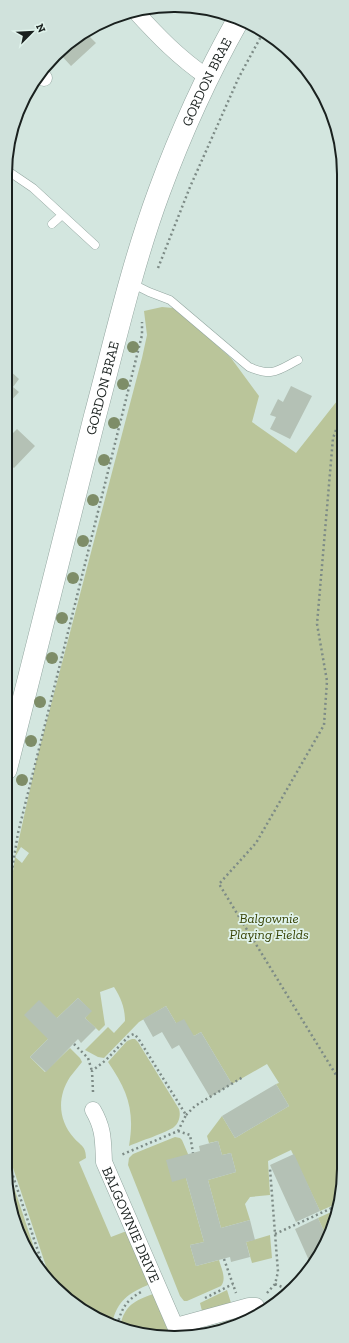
<svg xmlns="http://www.w3.org/2000/svg" width="349" height="1343" font-family="'Zilla Slab',serif">
<style>
.green{fill:#bac59a;fill-rule:evenodd}
.building{fill:#b4c1b5}
.lines{fill:none;stroke-linecap:round;stroke-linejoin:round}
.lane-casing{stroke:#92a59f;stroke-width:9}
.street-casing{stroke:#92a59f;stroke-width:17}
.secondary-casing{stroke:#92a59f;stroke-width:23}
.path{stroke:#7d8b86;stroke-width:2.5;stroke-dasharray:2 3;stroke-linecap:butt}
.lane{stroke:#fff;stroke-width:8}
.street{stroke:#fff;stroke-width:16}
.secondary{stroke:#fff;stroke-width:22}
.tree{fill:#7e8d68}
.labels{text-anchor:middle;dominant-baseline:central;stroke-width:3.5;stroke-linejoin:round;paint-order:stroke}
.street-label{font-size:14px;fill:#1a211f;stroke:#e0f3ec}
.park-label{font-size:14px;font-style:italic;fill:#394406;stroke:#e0f3ec}
.rim{fill:none;stroke:#1a211f;stroke-width:2}
</style>
<rect width="100%" height="100%" fill="#d3e6df"/>
<path class="green" d="M162,307L173,308L202,332L231,358L259,396L252,422L296,453L341,396L342,392L341,1201L338,1208L336,1204L320,1211L291,1150L268,1161L270,1195L250,1197L245,1204L250,1220L221,1228L208,1180L236,1172L231,1153L222,1155L218,1141L209,1143L207,1136L222,1116L235,1138L289,1106L276,1084L279,1083L267,1064L232,1084L201,1032L194,1036L176,1023L166,1006L139,1022L104,1058L98,1057L85,1050L108,1027L114,1033L125,1021C125,1008 121,998 114,987L100,992L105,1025L99,1031L85,1018L91,1011L78,998L57,1018L48,1039L30,1057L45,1072L70,1048L80,1058L82,1062C78,1067 74,1072 70,1077C57,1097 58,1120 74,1138C81,1146 86,1146 86,1158L79,1162L111,1237L124,1232H126L150,1284C129,1293 117,1300 112,1324L100,1321L52,1284L11,1162L13,1161L5,1137L6,921L15,857L36,762L142,358L147,335L144,311ZM21,847L29,853L22,863L15,857Z
M132,1039H135L138,1042L179,1109C181,1115 179,1123 174,1127C166,1133 140,1141 129,1146C135,1111 128,1091 108,1062L127,1041Z
M175,1137L180,1138L182,1140L188,1154L186,1178L204,1242L190,1245L196,1266L219,1260C221,1268 227,1279 221,1286L187,1301H184L180,1296L128,1165L129,1158L133,1154Z
M5,1160L42,1272L18,1233L5,1169Z
M338,1209L327,1238L318,1218Z
M270,1235L272,1258L252,1263L246,1242Z
M227,1290L231,1303L202,1311L200,1303Z
M153,1294L169,1333L170,1337L163,1338L120,1326C125,1305 134,1301 153,1294Z
M241,1318L246,1320L229,1329L210,1331L209,1327L234,1319Z"/>
<path class="building" d="M85,32L96,43L71,66L60,54L80,34Z
M8,369L19,379L13,387L19,392L7,405Z
M291,386L312,396L290,439L270,429L276,417L270,415L278,399L283,402Z
M17,429L35,446L14,468L7,462V439Z
M78,998L92,1011L85,1018L96,1028L81,1043L78,1039L46,1072L30,1057L48,1039L24,1015L39,1000L57,1018Z
M166,1006L176,1023L184,1019L194,1036L201,1032L232,1084L210,1097L179,1045L172,1049L162,1032L153,1037L143,1019Z
M276,1084L289,1106L235,1138L222,1116Z
M218,1141L222,1155L231,1153L236,1172L208,1180L221,1228L250,1220L255,1240L246,1242L250,1257L231,1262L230,1257L196,1266L190,1245L204,1242L186,1178L172,1182L166,1160L200,1151L199,1146Z
M294,1154L320,1211L296,1222L270,1165Z
M318,1218L327,1238L321,1253L311,1265L295,1229Z"/>
<g class="lines">
<defs>
<path id="lane" d="M8,171L33,188L95,245
M52,224L62,215
M131,283L149,292L170,300L249,367C273,377 277,371 298,360"/>
<g id="street">
<path d="M135,11C158,36 178,57 207,77"/>
<path d="M40,74L44,78"/>
<path id="s1" d="M93,1110C104,1129 103,1141 104,1162L179,1335"/>
<path d="M176,1326L249,1306H256L260,1312"/>
</g>
<g id="secondary">
<path id="s2" d="M6,769C36,652 65,534 95,416C115,341 132,265 159,192C181,132 207,75 238,20"/>
</g>
</defs>
<use href="#lane" class="lane-casing"/>
<use href="#street" class="street-casing"/>
<use href="#secondary" class="secondary-casing"/>
<path class="path" d="M158,268L190,187L239,77L264,31
M6,907L18,833L142,335V322
M74,1044L88,1058L92,1071
M341,1083L219,884L256,843L324,725L327,681L317,624L333,438L342,414
M93,1092L92,1071L106,1060L129,1036L134,1034L138,1038L186,1115L178,1131L121,1155
M186,1115L195,1106L243,1077
M178,1131L190,1135L193,1153
M5,1152L48,1281
M275,1234L334,1207
M224,1259L236,1293
M275,1284L282,1287L284,1296
M267,1293L275,1284L278,1272L270,1169
M205,1298L233,1284
M117,1325C122,1309 125,1301 141,1292"/>
<use href="#lane" class="lane"/>
<use href="#street" class="street"/>
<use href="#secondary" class="secondary"/>
</g>
<g class="tree">
<circle cx="133" cy="347" r="6"/>
<circle cx="123" cy="384" r="6"/>
<circle cx="114" cy="423" r="6"/>
<circle cx="104" cy="460" r="6"/>
<circle cx="93" cy="500" r="6"/>
<circle cx="83" cy="541" r="6"/>
<circle cx="73" cy="578" r="6"/>
<circle cx="62" cy="618" r="6"/>
<circle cx="52" cy="658" r="6"/>
<circle cx="40" cy="702" r="6"/>
<circle cx="31" cy="741" r="6"/>
<circle cx="22" cy="780" r="6"/>
</g>
<g class="labels">
<g class="street-label">
<text stroke="none"><textPath href="#s2" startOffset="717">GORDON BRAE</textPath></text>
<text stroke="none"><textPath href="#s2" startOffset="393">GORDON BRAE</textPath></text>
<text stroke="none"><textPath href="#s1" startOffset="122">BALGOWNIE DRIVE</textPath></text>
</g>
<g class="park-label">
<text x="269" y="918">Balgownie<tspan x="269" dy="16">Playing Fields</tspan></text>
</g>
</g>
<path d="M0 0H349V1343H0ZM174 12H175A162 162 0 0 1 337 174V1169A162 162 0 0 1 175 1331H174A162 162 0 0 1 12 1169V174A162 162 0 0 1 174 12Z" fill="#d0e2dc" fill-rule="evenodd"/>
<path class="rim" d="M174 12H175A162 162 0 0 1 337 174V1169A162 162 0 0 1 175 1331H174A162 162 0 0 1 12 1169V174A162 162 0 0 1 174 12Z"/>
<g transform="translate(32 32) rotate(66)" stroke="#e0f3ec" stroke-width="3" paint-order="stroke">
<path d="M0-3L7 15L0 10L-7 15Z" fill="#1a211f"/>
<text y="-6" font-size="11" font-weight="bold" text-anchor="middle" fill="#1a211f">N</text>
</g>
</svg>
